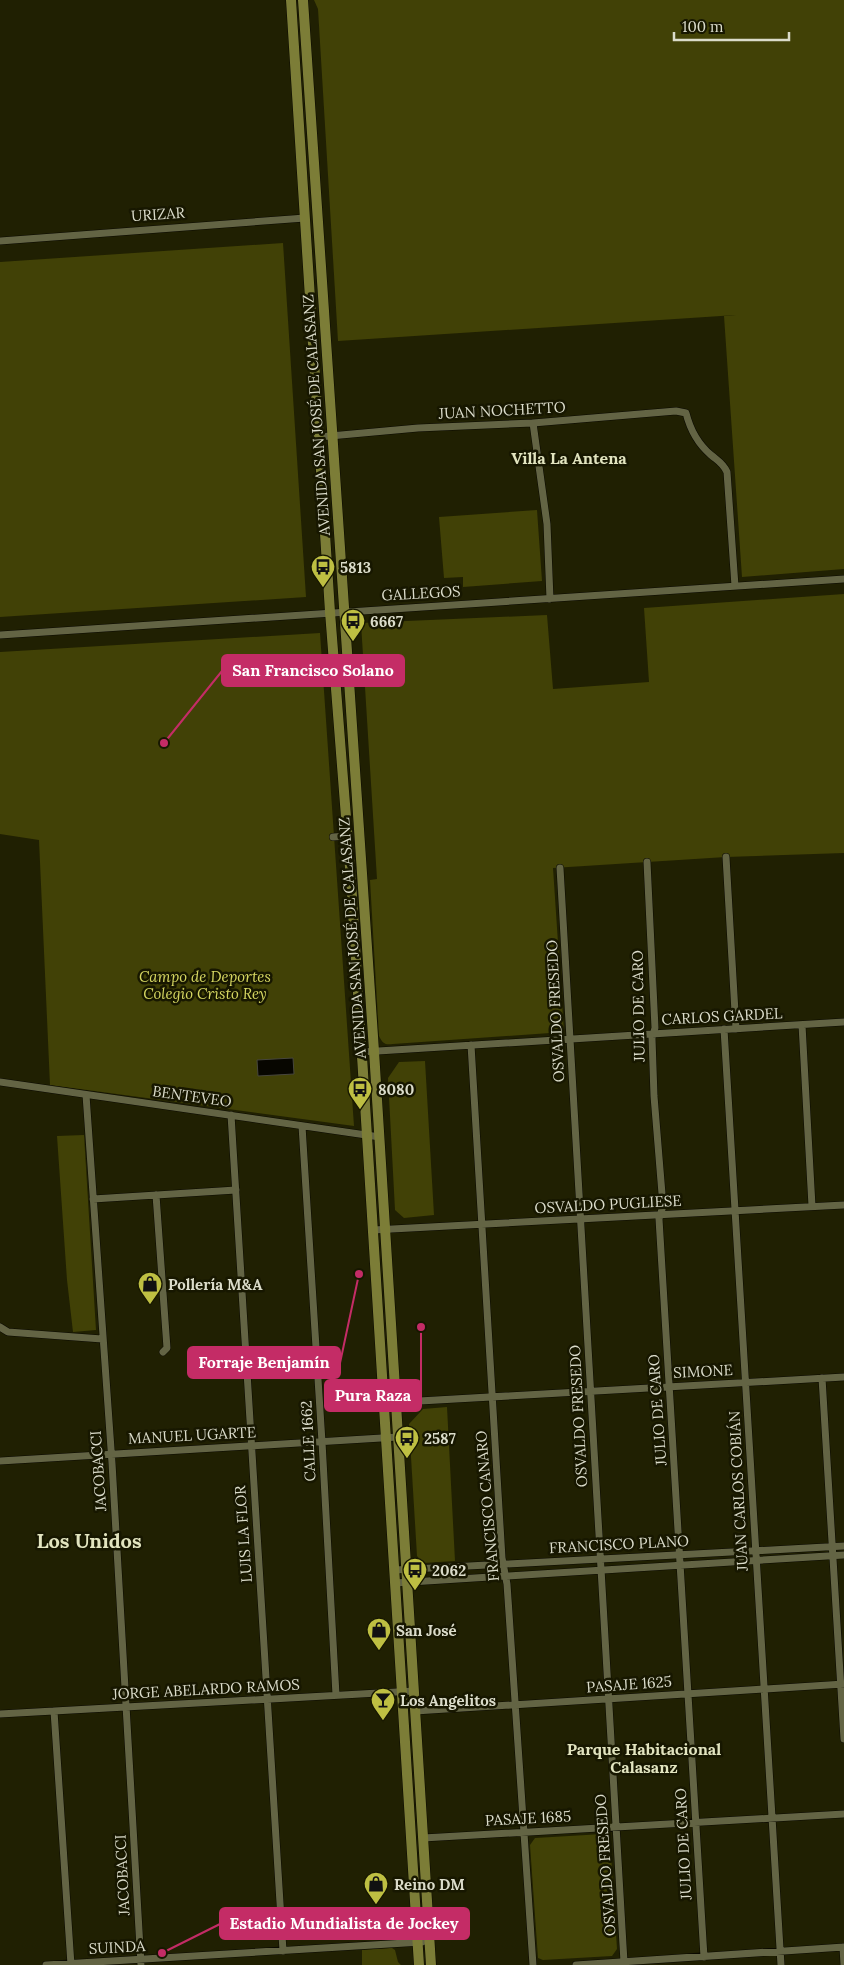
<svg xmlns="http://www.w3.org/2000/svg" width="844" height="1965" font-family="Lora,serif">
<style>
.green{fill:#414106}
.water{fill:#070600;stroke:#47463d}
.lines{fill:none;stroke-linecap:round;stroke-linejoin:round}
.street-casing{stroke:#0a0900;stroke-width:8}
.secondary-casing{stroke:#0a0900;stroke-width:11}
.street{stroke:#636444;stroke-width:7}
.secondary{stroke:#7c7d37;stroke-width:10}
.labels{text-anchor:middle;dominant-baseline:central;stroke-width:5;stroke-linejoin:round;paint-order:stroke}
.street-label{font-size:15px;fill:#dbdcca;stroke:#171700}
.poi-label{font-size:15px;font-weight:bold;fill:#dbdcca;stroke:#171700;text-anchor:start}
.park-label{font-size:15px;font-style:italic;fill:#d6d761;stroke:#171700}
.neighbourhood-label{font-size:16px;font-weight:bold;fill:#e2e4bf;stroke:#171700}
.district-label{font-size:20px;font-weight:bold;fill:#e2e4bf;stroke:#171700}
.leader{fill:none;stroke:#c42c66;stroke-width:2}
.callout-dot{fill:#c42c66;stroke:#171700;stroke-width:2}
.callout{fill:#c42c66;stroke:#c42c66;stroke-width:2}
.callout-label{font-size:16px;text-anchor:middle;font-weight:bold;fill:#fff}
</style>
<rect width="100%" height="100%" fill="#202002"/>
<path class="green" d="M314,0H844V569L742,577L724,316L736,315L338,341L318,9Z
M283,243L306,597L0,617V262Z
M537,510L542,581L463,587V577L444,578L439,517Z
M844,594V853L726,857L553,868L564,1032L393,1044C385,1045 383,1044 379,1036L370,880L377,879L361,623L547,615L553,689L649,682L644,608Z
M320,633L354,1126L50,1085L39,840L0,834V652Z
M425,1061L434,1215L404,1218L395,1210L388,1078L399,1062Z
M84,1135L96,1330L73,1332L67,1280L57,1136Z
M447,1407L455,1561L423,1563L417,1556L409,1424L423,1409Z
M603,1834L610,1839L617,1949L612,1956L543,1960L538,1958L530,1845L535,1838Z
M392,1948L395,1950L398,1962L401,1965H413H362V1950Z"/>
<path class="water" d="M293,1058L294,1074L258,1076L257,1060Z"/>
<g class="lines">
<defs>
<path id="street" d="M0,241L305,218
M533,423L547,524L550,599
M319,437L418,428L533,423L676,411L686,413C690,429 698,444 711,455C718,461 723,463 727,472L735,586
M0,635L844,579
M333,837L347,836
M726,857L736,1029
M647,862L655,1028L652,1038L654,1096L663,1206L659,1219L704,1957
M560,868L624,1962
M802,1025L812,1206
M724,1029L781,1965
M471,1045L502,1558L507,1584L533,1965
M362,1052L844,1022
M0,1082L380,1137
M86,1095L112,1463L141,1965
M231,1115L283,1951
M302,1126L322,1442L336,1695
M156,1195L167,1348L163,1352
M93,1199L236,1190
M373,1230L844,1205
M0,1327L8,1332L102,1339
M822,1378L844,1739
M384,1403L844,1377
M0,1461L398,1437
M395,1570L844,1546
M395,1583L844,1555
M54,1711L71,1965
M415,1711L844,1684
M0,1714L414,1691
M423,1838L844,1814
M843,1947L844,1965
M46,1965L422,1942
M576,1965L844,1947"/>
<path id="secondary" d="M291,0L330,612L351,881L419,1965
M303,0L374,1051L431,1965"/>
</defs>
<use href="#street" class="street-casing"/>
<use href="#secondary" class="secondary-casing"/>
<use href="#street" class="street"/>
<use href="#secondary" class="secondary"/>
</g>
<defs>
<symbol id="bus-pin" viewBox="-11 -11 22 30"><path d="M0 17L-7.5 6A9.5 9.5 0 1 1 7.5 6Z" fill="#bebf42" stroke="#171700"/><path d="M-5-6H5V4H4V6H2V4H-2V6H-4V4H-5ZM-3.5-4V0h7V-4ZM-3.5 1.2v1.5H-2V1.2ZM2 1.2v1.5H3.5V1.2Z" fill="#111"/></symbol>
<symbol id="shop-pin" viewBox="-11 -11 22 30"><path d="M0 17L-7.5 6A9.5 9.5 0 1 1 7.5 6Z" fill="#bebf42" stroke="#171700"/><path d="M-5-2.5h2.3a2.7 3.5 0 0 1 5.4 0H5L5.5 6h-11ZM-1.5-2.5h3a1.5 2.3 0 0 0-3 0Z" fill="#111"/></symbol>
<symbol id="bar-pin" viewBox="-11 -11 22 30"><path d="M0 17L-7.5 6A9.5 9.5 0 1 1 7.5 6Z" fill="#bebf42" stroke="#171700"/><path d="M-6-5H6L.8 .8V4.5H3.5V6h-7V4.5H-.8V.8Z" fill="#111"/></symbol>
</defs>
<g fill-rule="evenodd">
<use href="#bus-pin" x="309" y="553" width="28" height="38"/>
<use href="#bus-pin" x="339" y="607" width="28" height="38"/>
<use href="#bus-pin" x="346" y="1075" width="28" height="38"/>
<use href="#shop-pin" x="136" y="1270" width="28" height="38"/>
<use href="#bus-pin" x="393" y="1424" width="28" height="38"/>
<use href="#bus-pin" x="401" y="1556" width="28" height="38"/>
<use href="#shop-pin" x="365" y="1616" width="28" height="38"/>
<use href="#bar-pin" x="369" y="1686" width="28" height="38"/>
<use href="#shop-pin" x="362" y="1870" width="28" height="38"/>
</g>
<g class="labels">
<g class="street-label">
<text transform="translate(158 214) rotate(-4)">URIZAR</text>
<text transform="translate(502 410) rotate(-3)">JUAN NOCHETTO</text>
<text transform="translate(316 415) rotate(-94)">AVENIDA SAN JOSÉ DE CALASANZ</text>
<text transform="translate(421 593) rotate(-3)">GALLEGOS</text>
<text transform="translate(352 938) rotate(-94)">AVENIDA SAN JOSÉ DE CALASANZ</text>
<text transform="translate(638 1006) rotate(-91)">JULIO DE CARO</text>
<text transform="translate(555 1011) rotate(-93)">OSVALDO FRESEDO</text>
<text transform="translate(722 1016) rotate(-3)">CARLOS GARDEL</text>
<text transform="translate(192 1096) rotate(8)">BENTEVEO</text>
<text transform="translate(608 1204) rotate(-3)">OSVALDO PUGLIESE</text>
<text transform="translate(703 1371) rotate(-3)">SIMONE</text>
<text transform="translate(657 1410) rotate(-94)">JULIO DE CARO</text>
<text transform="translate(578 1416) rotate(-93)">OSVALDO FRESEDO</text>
<text transform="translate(192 1435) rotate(-3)">MANUEL UGARTE</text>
<text transform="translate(308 1441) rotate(-93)">CALLE 1662</text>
<text transform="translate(98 1471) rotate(-94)">JACOBACCI</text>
<text transform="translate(738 1491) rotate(-93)">JUAN CARLOS COBIÁN</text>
<text transform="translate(487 1506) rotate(-95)">FRANCISCO CANARO</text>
<text transform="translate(243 1534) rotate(-94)">LUIS LA FLOR</text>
<text transform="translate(619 1544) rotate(-3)">FRANCISCO PLANO</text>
<text transform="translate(629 1684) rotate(-4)">PASAJE 1625</text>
<text transform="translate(206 1689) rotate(-3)">JORGE ABELARDO RAMOS</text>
<text transform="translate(528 1818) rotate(-3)">PASAJE 1685</text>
<text transform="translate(683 1844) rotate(-93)">JULIO DE CARO</text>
<text transform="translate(605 1865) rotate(-94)">OSVALDO FRESEDO</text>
<text transform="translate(122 1875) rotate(-93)">JACOBACCI</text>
<text transform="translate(117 1947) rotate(-3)">SUINDA</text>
</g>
<g class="poi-label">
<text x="340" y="567">5813</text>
<text x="370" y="621">6667</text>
<text x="378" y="1089">8080</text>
<text x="168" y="1284">Pollería M&amp;A</text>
<text x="424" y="1438">2587</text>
<text x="432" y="1570">2062</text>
<text x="396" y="1630">San José</text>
<text x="400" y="1700">Los Angelitos</text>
<text x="394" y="1884">Reino DM</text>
</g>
<g class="park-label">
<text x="205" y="976">Campo de Deportes<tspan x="205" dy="17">Colegio Cristo Rey</tspan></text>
</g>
<g class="neighbourhood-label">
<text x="569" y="458">Villa La Antena</text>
<text x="644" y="1749">Parque Habitacional<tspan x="644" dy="18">Calasanz</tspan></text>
</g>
<g class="district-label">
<text x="89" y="1540">Los Unidos</text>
</g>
</g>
<path class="leader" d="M164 743L222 671M359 1274L340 1363M421 1327L421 1395M162 1953L220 1924"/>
<g class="callout-dot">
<circle cx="164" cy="743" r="5"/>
<circle cx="359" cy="1274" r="5"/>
<circle cx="421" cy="1327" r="5"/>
<circle cx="162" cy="1953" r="5"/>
</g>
<g class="callout">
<rect x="222" y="655" width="182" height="31" rx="5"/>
<rect x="188" y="1347" width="152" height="31" rx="5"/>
<rect x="325" y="1380" width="96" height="31" rx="5"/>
<rect x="220" y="1908" width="249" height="31" rx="5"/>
</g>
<g class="callout-label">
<text x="313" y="676">San Francisco Solano</text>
<text x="264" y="1368">Forraje Benjamín</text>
<text x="373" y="1401">Pura Raza</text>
<text x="344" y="1929">Estadio Mundialista de Jockey</text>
</g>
<path d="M674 32v8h115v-8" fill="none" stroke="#dbdcca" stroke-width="2.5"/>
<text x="682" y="32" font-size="15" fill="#dbdcca" stroke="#171700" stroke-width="4" paint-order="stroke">100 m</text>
</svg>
